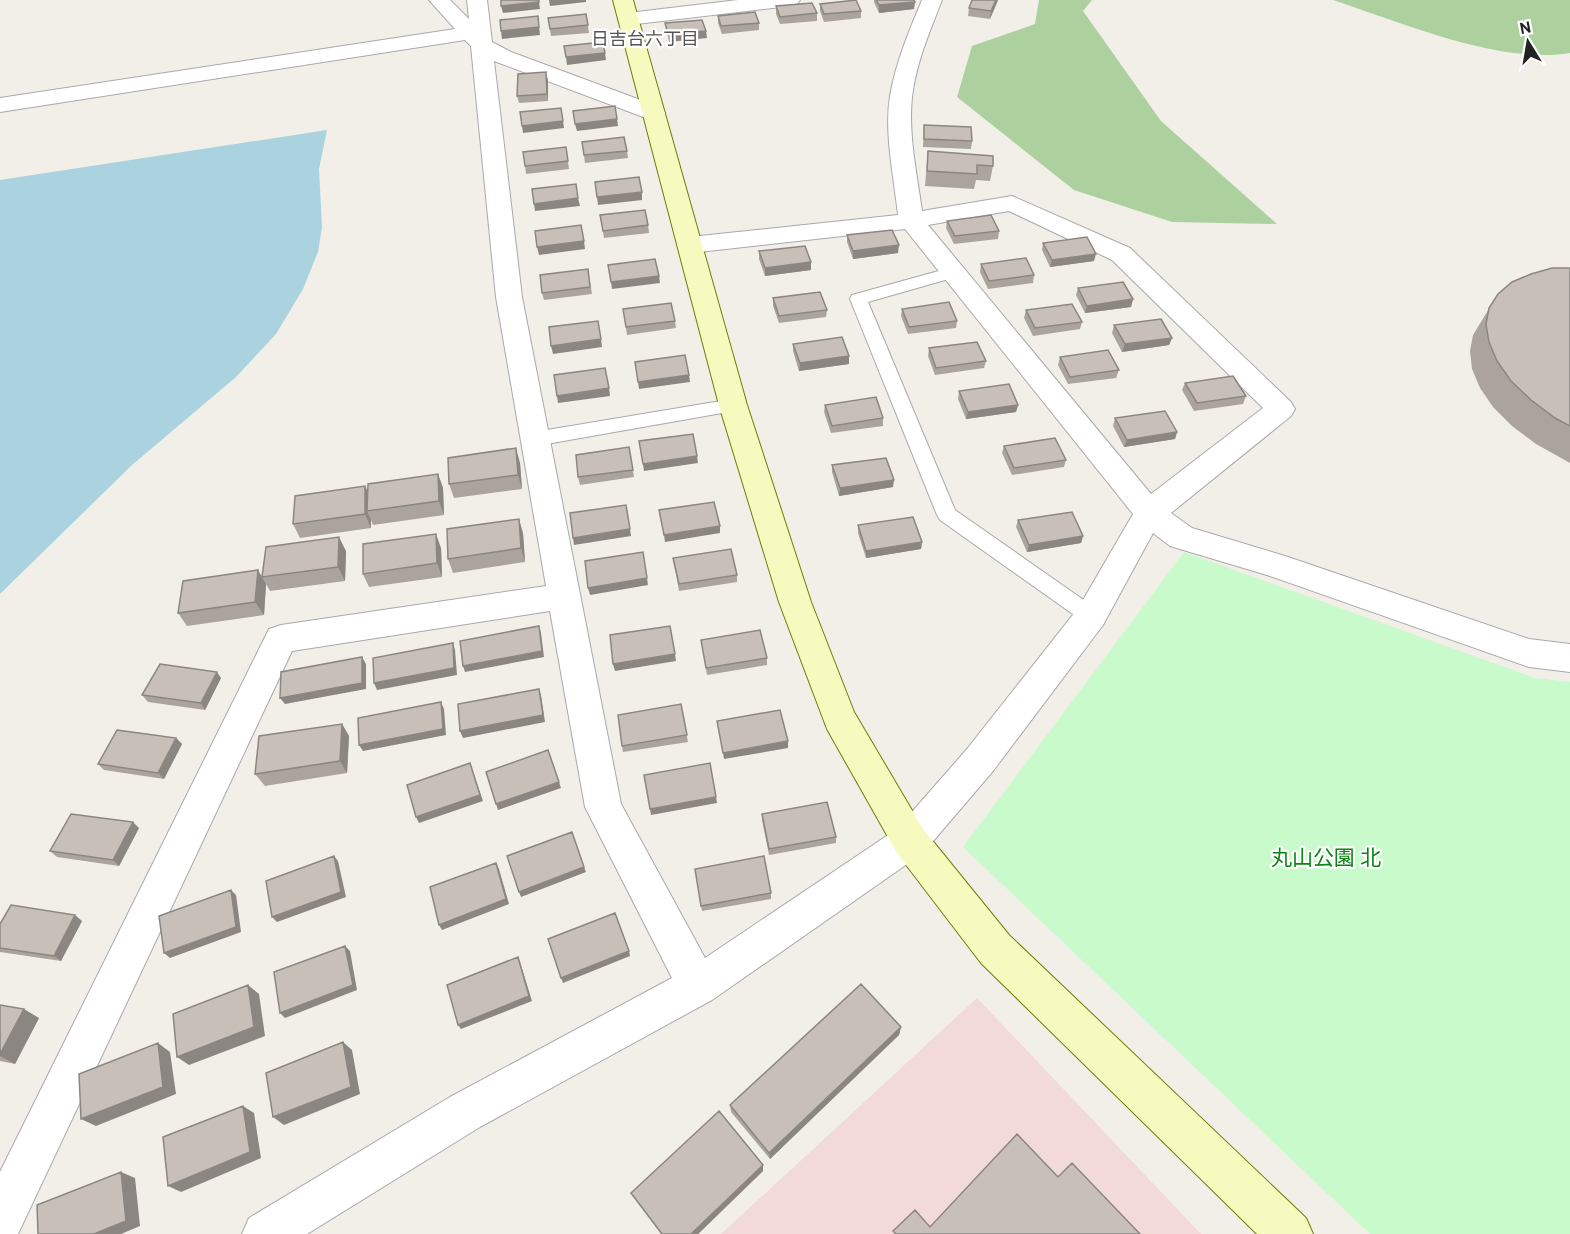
<svg xmlns="http://www.w3.org/2000/svg" width="1570" height="1234" font-family="Overpass,'Noto Sans JP',sans-serif">
<style>
.commercial{fill:#f2dad9}
.forest{fill:#add19e}
.park{fill:#c8facc}
.water{fill:#aad3df}
.lines{fill:none;stroke-linecap:round;stroke-linejoin:round}
.lane-casing{stroke:#a9a9a9;stroke-width:2}
.street-casing{stroke:#a9a9a9;stroke-width:2}
.secondary-casing{stroke:#707d05;stroke-width:2}
.lane{fill:#fff;fill-rule:evenodd}
.street{fill:#fff;fill-rule:evenodd}
.secondary{fill:#f7fabf;fill-rule:evenodd}
.wall{fill:#aba49e}
.shaded-wall{fill:#8b8681}
.building{fill:#c7bfb8;stroke:#8b8681;stroke-width:1.5}
.labels{text-anchor:middle;dominant-baseline:central;stroke-width:4.5;stroke-linejoin:round;paint-order:stroke}
.far-neighbourhood-label{font-size:18px;fill:#555;stroke:#fff}
.park-label{font-size:21px;fill:#0c8416;stroke:#fff}
</style>
<rect width="100%" height="100%" fill="#f2efe9"/>
<path class="commercial" d="M977,998L1201,1234H721Z"/>
<path class="forest" d="M1039,0H1092L1083,11L1161,121L1277,224L1172,222L1074,190L957,97L972,46L1035,24Z
M1333,0H1570V53C1500,65 1400,22 1333,0Z"/>
<path class="park" d="M1184,552L1535,678L1570,682V1234H1370L963,847Z"/>
<path class="water" d="M327,130L319,169L322,227L318,252L303,289L276,334L236,377L132,465L0,594V180Z"/>
<g class="lines">
<defs>
<path id="lane" d="M953,267L959,268L961,272L959,276L868,302L955,510L1098,610L1101,616L1098,622L1091,624L1084,622L940,520L937,515L850,299L852,295Z
M733,399L739,400L742,405L739,410L535,446L528,444L526,439L528,434L535,432Z"/>
<path id="street" d="M429,0H450L469,19L467,0H487L492,42L511,52L662,108L665,113L662,118L654,120L646,118L494,61L522,297L621,804L705,958L897,829L967,749L1079,607L1133,514L905,229L690,253L681,251L677,245L681,239L690,237L898,215C894,177 884,134 890,96C896,62 909,31 922,0H942C930,31 916,63 912,97C908,134 917,174 922,211L1012,196L1130,248L1291,402L1295,409L1291,416L1171,513L1192,528L1285,556L1529,639L1570,644V672L1529,667L1267,575L1170,546L1153,533L1103,625L993,771L923,853L712,1000L480,1127L307,1234H242L249,1218L450,1097L672,978L585,807L550,611L292,651L18,1234H0V1172L269,629L281,625L546,586L496,297L471,46L465,40L0,112V98L455,29ZM1009,211L1112,260L1263,408L1151,494L928,225Z
M738,0H800L797,4L790,6L628,25L621,23L618,19L621,15L628,13Z"/>
<path id="secondary" d="M613,0H633L747,405L811,602L854,712L923,829L1009,935L1306,1218L1313,1234H1257L981,963L897,853L827,729L779,602L719,405Z"/>
</defs>
<use href="#lane" class="lane-casing"/>
<use href="#street" class="street-casing"/>
<use href="#secondary" class="secondary-casing"/>
<use href="#lane" class="lane"/>
<use href="#street" class="street"/>
<use href="#secondary" class="secondary"/>
</g>
<path class="wall" d="M874,0H914V9L879,13L874,2Z
M972,0H998L990,19L968,16L969,8Z
M820,4L861,11V18L824,22L820,11Z
M776,6L817,13V21L780,24L776,14Z
M586,14L589,33L551,36L548,18Z
M718,16L759,23V30L722,34L718,23Z
M548,80V101L519,103L517,96Z
M924,125L972,141L971,149L923,147Z
M582,142L627,151L628,158L585,163Z
M566,147L569,169L526,174L525,166Z
M928,151L993,166L990,181L976,180L974,189L925,186Z
M600,215L648,225L649,233L604,238Z
M947,221L999,231L998,239L954,244L946,228Z
M847,235L898,253L853,259L847,242Z
M1043,243L1094,261L1050,267L1042,250Z
M759,251L811,270L765,276L759,259Z
M981,264L1034,275L1033,283L988,289L980,272Z
M1570,268V463L1536,444L1512,426L1493,407L1480,388L1472,369L1470,351L1473,335L1498,294Z
M588,269L592,294L544,300L542,293Z
M1078,288L1133,299L1131,307L1085,313L1076,295Z
M773,298L827,310L826,317L779,323L773,306Z
M623,309L675,321L676,328L627,335Z
M902,309L957,321L956,328L908,334L901,316Z
M1026,310L1082,322L1080,329L1033,336L1024,318Z
M1114,325L1172,338L1169,345L1122,352L1112,333Z
M793,344L849,356V364L799,371L793,351Z
M929,348L986,361L984,368L935,375L928,356Z
M1060,357L1119,370L1116,378L1068,384L1058,365Z
M1185,383L1246,396L1243,404L1194,411L1182,390Z
M959,391L1018,405L1016,412L966,419L958,399Z
M825,405L883,418V426L831,433L824,412Z
M1115,418L1177,432L1175,439L1124,447L1113,426Z
M1004,446L1066,460L1064,467L1012,475L1002,453Z
M629,447L634,477L580,485L578,477Z
M520,463L522,489L454,498L449,484Z
M832,465L893,487L839,496L832,472Z
M438,474L443,488L444,515L373,525L371,520V528L300,538L293,524L365,486L368,492Z
M1018,520L1083,536L1081,543L1027,552L1016,527Z
M858,525L922,542L921,549L866,558L858,533Z
M523,533L525,562L453,573L448,559Z
M441,548L442,577L369,587L363,574Z
M346,551L345,581L270,591L266,584L264,615L187,626L178,613L262,577Z
M673,558L737,575V582L679,591Z
M701,640L767,658V665L707,675Z
M221,678L205,710L148,702L142,695Z
M681,704L688,742L623,752L622,746Z
M342,724L349,736L347,773L265,786L255,774Z
M176,738L182,744L164,779L104,770L98,764Z
M762,814L836,837V843L769,855L762,820Z
M139,828L119,866L57,857L50,851Z
M695,869L771,893V899L702,911Z
M82,921L61,961L0,952V924Z
M0,1005L39,1018L15,1064L0,1061Z
M901,1027L899,1035L770,1159L731,1112L730,1105Z
M763,1165V1171L698,1234H661L631,1193Z"/>
<path class="shaded-wall" d="M549,0H586V2L550,6Z
M996,0H998L990,19L991,11Z
M539,2L540,9L503,13L501,6Z
M915,2L914,9L879,13V5Z
M538,16L540,35L502,39L501,31Z
M706,31L707,38L669,42L668,35Z
M605,53L606,60L567,65L566,57Z
M546,72L548,80V101L547,94Z
M617,119L618,126L577,131L575,124Z
M563,121L564,128L523,133L522,126Z
M642,192V200L598,205L597,197Z
M578,198L580,206L535,211L534,204Z
M584,241L585,249L539,255L537,247Z
M899,245L898,253L853,259V251Z
M1096,254L1094,261L1050,267L1052,260Z
M811,262V270L765,276V268Z
M659,276L660,283L612,289L611,282Z
M1133,299L1131,307L1085,313L1087,306Z
M1172,338L1169,345L1122,352L1125,344Z
M601,339L602,347L553,354L551,346Z
M849,356V364L799,371L800,363Z
M689,375L690,382L639,389L638,382Z
M609,388L610,396L558,403L557,396Z
M1018,405L1016,412L966,419L968,412Z
M1177,432L1175,439L1124,447L1127,440Z
M516,448L520,463L522,489L518,475Z
M697,456L698,463L644,471L643,464Z
M438,474L443,488L444,515L439,501Z
M894,480L893,487L839,496L840,488Z
M365,486L372,500L367,511L371,520V528L365,514Z
M519,519L523,533L525,562L521,548Z
M720,526V533L665,542L664,535Z
M630,529L631,536L574,545L573,538Z
M436,534L441,548L442,577L437,563Z
M1083,536L1081,543L1027,552L1029,545Z
M339,537L346,551L345,581L338,567Z
M922,542L921,549L866,558V551Z
M258,570L266,584L264,615L255,602Z
M647,578L648,585L590,595L588,588Z
M539,626L541,633L544,657L465,672L463,666Z
M453,643L455,650L457,675L377,690L374,683Z
M675,654L676,661L615,671L613,664Z
M362,657L366,664V689L285,704L280,698Z
M217,672L221,678L205,710L201,703Z
M539,689L541,695L545,722L463,738L460,731Z
M441,702L444,709L446,735L363,751L359,745Z
M342,724L349,736L347,773L340,761Z
M176,738L182,744L164,779L158,773Z
M788,741V748L724,759L723,753Z
M470,763L483,801L419,823L416,817Z
M559,782L561,788L498,810L496,804Z
M716,797L717,803L651,815L650,809Z
M133,822L139,828L119,866L113,860Z
M334,856L338,861L346,897L277,922L272,917Z
M496,863L499,869L509,904L442,930L439,925Z
M584,867L586,872L521,897L519,892Z
M231,890L236,895L241,932L170,958L164,953Z
M75,915L82,921L61,961L54,956Z
M345,946L350,951L357,990L285,1018L280,1013Z
M629,951L630,956L563,983L561,978Z
M518,957L520,962L532,1001L461,1029L458,1025Z
M248,985L259,994L265,1036L189,1065L177,1057Z
M24,1009L39,1018L15,1064L0,1056V1054Z
M901,1027L899,1035L770,1159L769,1153Z
M343,1042L352,1050L360,1094L284,1125L273,1117Z
M158,1043L170,1052L176,1094L96,1126L81,1119Z
M243,1106L254,1113L261,1158L181,1192L168,1186Z
M763,1165V1171L698,1234H691Z
M121,1172L135,1178L140,1226L121,1234H94Z"/>
<path class="building" d="M501,0H539V2L501,6Z
M856,0L861,11L824,14L820,4Z
M876,0H914L915,2L879,5Z
M972,0H996L991,11L969,8Z
M812,3L817,13L780,17L776,6Z
M755,12L759,23L721,26L718,16Z
M586,14L588,25L550,29L548,18Z
M538,16L539,27L501,31L500,20Z
M702,20L706,31L668,35L665,23Z
M603,42L605,53L566,57L564,46Z
M546,72L547,94L517,96L518,74Z
M615,106L617,119L575,124L573,111Z
M561,108L563,121L522,126L520,112Z
M924,125L971,127L972,141L924,139Z
M624,137L627,151L584,155L582,142Z
M566,147L568,161L525,166L523,152Z
M928,151L993,156V166L977,165V174L927,171Z
M639,177L642,192L597,197L595,182Z
M576,184L578,198L534,204L532,189Z
M645,210L648,225L603,231L600,215Z
M991,215L999,231L955,236L947,221Z
M581,225L584,241L537,247L535,231Z
M892,230L899,245L853,251L847,235Z
M1087,237L1096,254L1052,260L1043,243Z
M805,246L811,262L765,268L759,251Z
M1026,258L1034,275L989,281L981,264Z
M655,259L659,276L611,282L608,265Z
M1552,268H1570V426L1555,418L1531,400L1511,381L1497,361L1489,342L1486,324L1489,308L1498,294L1512,282L1531,274Z
M588,269L590,287L542,293L540,275Z
M1123,282L1133,299L1087,306L1078,288Z
M820,292L827,310L779,316L773,298Z
M949,302L957,321L909,327L902,309Z
M671,303L675,321L626,327L623,309Z
M1072,304L1082,322L1035,328L1026,310Z
M1161,319L1172,338L1125,344L1114,325Z
M598,321L601,339L551,346L549,327Z
M842,337L849,356L800,363L793,344Z
M977,342L986,361L936,368L929,348Z
M1108,350L1119,370L1070,377L1060,357Z
M685,355L689,375L638,382L635,362Z
M605,368L609,388L557,396L554,375Z
M1233,376L1246,396L1197,403L1185,383Z
M1009,384L1018,405L968,412L959,391Z
M876,397L883,418L832,426L825,405Z
M1165,411L1177,432L1127,440L1115,418Z
M693,434L697,456L643,464L639,441Z
M1055,438L1066,460L1014,468L1004,446Z
M629,447L633,470L578,477L576,455Z
M516,448L518,475L449,484L448,458Z
M886,458L894,480L840,488L832,465Z
M438,474L439,501L367,511L368,484Z
M365,486V514L293,524L295,496Z
M714,502L720,526L664,535L659,510Z
M626,505L630,529L573,538L570,513Z
M1072,512L1083,536L1029,545L1018,520Z
M913,517L922,542L866,551L858,525Z
M519,519L521,548L448,559L447,529Z
M436,534L437,563L363,574V544Z
M339,537L338,567L262,577L266,547Z
M731,549L737,575L679,584L673,558Z
M643,552L647,578L588,588L585,561Z
M258,570L255,602L178,613L183,581Z
M539,626L542,651L463,666L460,641Z
M670,626L675,654L613,664L610,635Z
M760,630L767,658L706,668L701,640Z
M453,643L454,668L374,683L373,658Z
M362,657V683L280,698L281,672Z
M160,664L217,672L201,703L142,695Z
M539,689L543,715L460,731L458,704Z
M441,702L443,729L359,745L358,718Z
M681,704L687,735L622,746L618,715Z
M780,710L788,741L723,753L717,721Z
M342,724L340,761L255,774L259,736Z
M117,730L176,738L158,773L98,764Z
M548,750L559,782L496,804L486,772Z
M470,763L480,795L416,817L407,785Z
M710,763L716,797L650,809L644,775Z
M827,802L836,837L769,849L762,814Z
M71,814L133,822L113,860L50,851Z
M572,832L584,867L519,892L507,856Z
M334,856L341,892L272,917L266,881Z
M764,856L771,893L701,906L695,869Z
M496,863L506,899L439,925L430,887Z
M231,890L236,927L164,953L159,916Z
M11,905L75,915L54,956L0,948V924Z
M615,913L629,951L561,978L548,939Z
M345,946L353,985L280,1013L274,972Z
M518,957L529,996L458,1025L447,985Z
M861,984L901,1027L769,1153L730,1105Z
M248,985L254,1027L177,1057L173,1014Z
M0,1005L24,1009L0,1054Z
M343,1042L351,1087L273,1117L266,1073Z
M158,1043L163,1087L81,1119L79,1074Z
M243,1106L250,1152L168,1186L163,1137Z
M719,1111L763,1165L691,1234H662L631,1193Z
M1017,1134L1058,1177L1072,1163L1140,1234H896L893,1231L915,1210L930,1227Z
M121,1172L126,1221L94,1234H38L37,1205Z"/>
<g class="labels">
<g class="far-neighbourhood-label">
<text x="645" y="40">日吉台六丁目</text>
</g>
<g class="park-label">
<text x="1326" y="859">丸山公園 北</text>
</g>
</g>
<g transform="translate(1528 42) rotate(349)" stroke="#ffffff" stroke-width="4.5" paint-order="stroke">
<path d="M0-4.5L10 22L0 15L-10 22Z" fill="#222222"/>
<text y="-9" font-size="16" font-weight="bold" text-anchor="middle" fill="#222222">N</text>
</g>
</svg>
